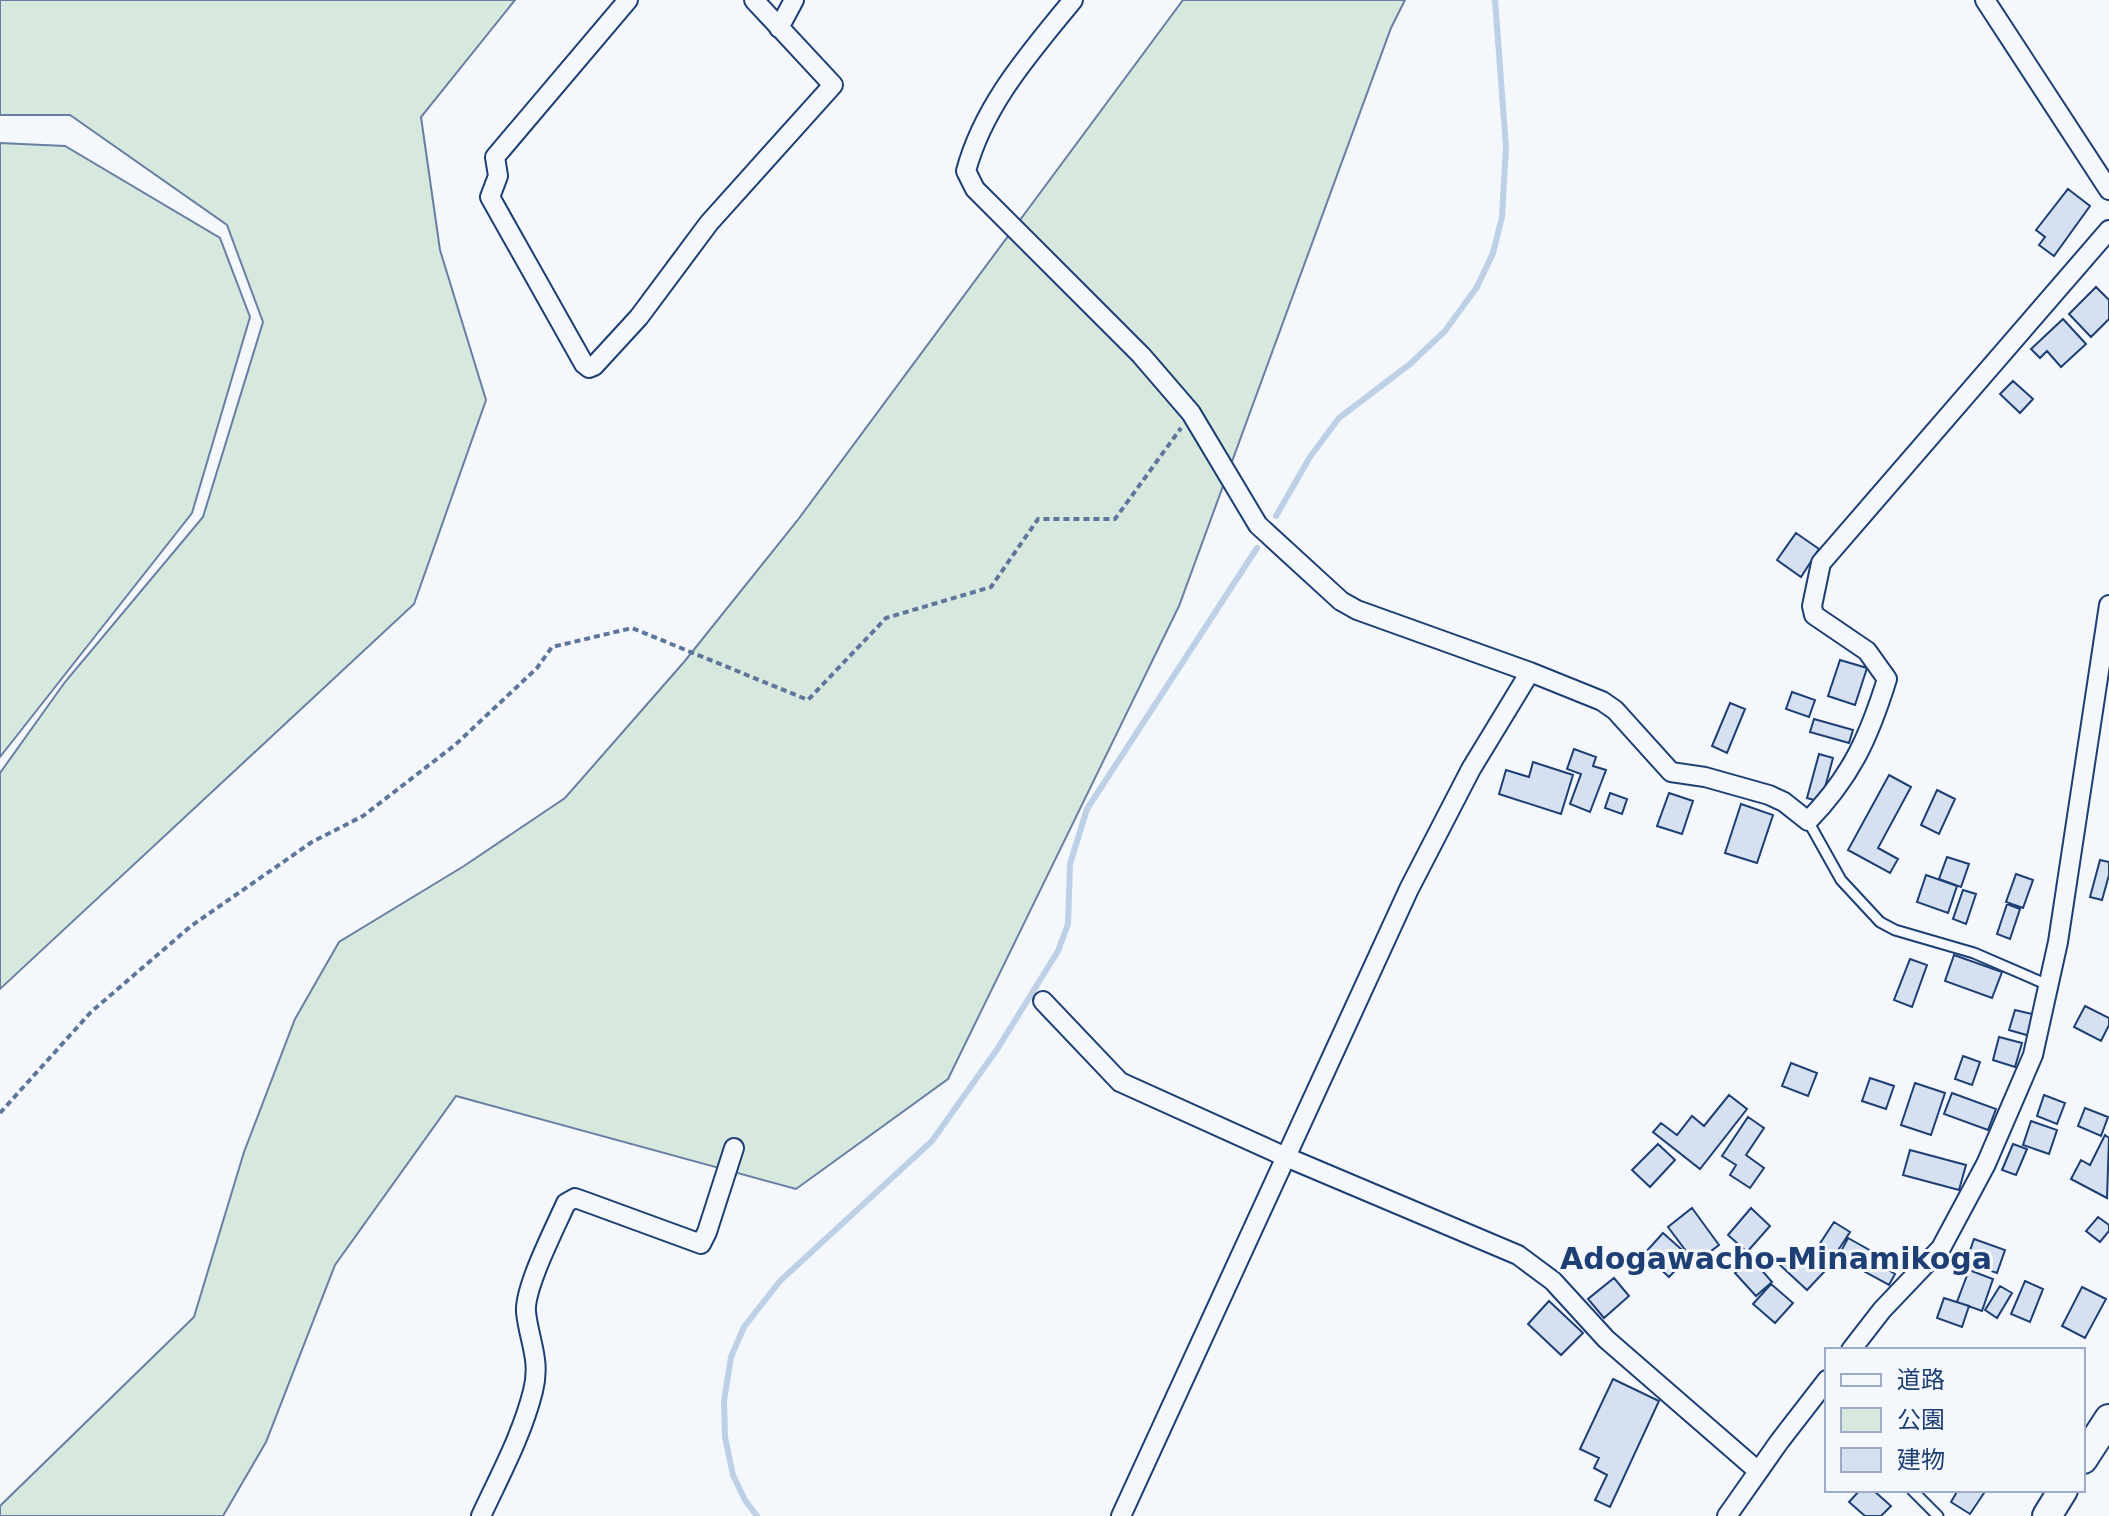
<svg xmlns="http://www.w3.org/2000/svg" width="2109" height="1516" font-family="'DejaVu Sans','Noto Sans JP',sans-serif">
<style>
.green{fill:#d7e8df;stroke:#687fa3;stroke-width:2}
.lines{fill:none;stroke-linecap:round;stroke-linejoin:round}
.stream{stroke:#bed0e5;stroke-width:6}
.building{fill:#d5e0f0;stroke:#1d3f73;stroke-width:2}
.service-casing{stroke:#1d3f73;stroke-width:13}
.minor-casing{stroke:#1d3f73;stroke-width:22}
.primary-casing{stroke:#1d3f73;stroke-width:32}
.path{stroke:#5e769c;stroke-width:4;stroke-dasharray:6 4;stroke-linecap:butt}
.service{stroke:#f4f7fb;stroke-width:9}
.minor{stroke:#f4f7fb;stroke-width:18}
.primary{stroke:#f4f7fb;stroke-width:28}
.labels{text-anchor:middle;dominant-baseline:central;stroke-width:6;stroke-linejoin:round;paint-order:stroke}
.quarter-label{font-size:30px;font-weight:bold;fill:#1d3f73;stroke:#f4f7fb}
</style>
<rect width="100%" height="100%" fill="#f4f7fb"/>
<path class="green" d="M0,0H515L421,117L440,250L486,400L414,604L0,989V773L65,682L203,517L263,322L227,225L70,115H0Z
M1183,0H1405L1391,28L1179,606L948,1079L796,1189L456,1096L335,1265L266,1442L223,1516H0V1506L194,1317L244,1152L295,1019L339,942L464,866L565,798L684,662L797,521Z
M0,143L65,146L220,238L250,317L192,513L0,757Z"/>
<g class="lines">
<path class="stream" d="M1276,516L1310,457L1339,418L1410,364L1445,331L1477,287L1493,253L1502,217L1506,147L1495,0
M757,1516L745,1500L733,1475L725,1437L724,1401L731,1357L744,1327L780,1281L932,1141L998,1048L1058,951L1068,924L1070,864L1087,809L1257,548"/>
</g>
<path class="building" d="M2068,189L2090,206L2054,256L2039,245L2045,237L2036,230Z
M2096,287L2109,300V319L2091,337L2069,314Z
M2063,319L2086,344L2061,367L2047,351L2040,358L2031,349Z
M2013,381L2033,399L2020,413L2000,394Z
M1796,533L1819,549L1801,577L1777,560Z
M1840,660L1867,668L1855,705L1828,696Z
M1792,692L1815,700L1809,717L1786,709Z
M1730,703L1745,709L1727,753L1712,746Z
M1814,719L1853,730L1849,743L1810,732Z
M1574,749L1596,757L1593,766L1606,770L1590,812L1570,804L1581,774L1567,769Z
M1819,754L1833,758L1821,802L1807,798Z
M1533,762L1573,775L1561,814L1499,794L1506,770L1529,777Z
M1889,775L1911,787L1878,848L1898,859L1890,873L1848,850Z
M1937,790L1955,799L1939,834L1921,825Z
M1610,793L1627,799L1622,814L1605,808Z
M1669,793L1693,801L1682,834L1657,826Z
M1741,804L1773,815L1757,863L1725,853Z
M1947,857L1969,864L1961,887L1939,879Z
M2100,860L2109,862V875L2102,900L2090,897Z
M2016,874L2033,880L2023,908L2006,902Z
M1926,875L1957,886L1948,913L1917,902Z
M1963,890L1976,894L1966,924L1953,919Z
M2007,904L2020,909L2010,939L1997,934Z
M1954,955L2002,972L1992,998L1945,981Z
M1910,959L1927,965L1912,1007L1894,1000Z
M2085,1006L2109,1018V1025L2101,1041L2074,1027Z
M2015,1010L2036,1015L2030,1036L2009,1030Z
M1999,1037L2022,1043L2015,1067L1993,1060Z
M1963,1056L1980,1062L1972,1085L1955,1079Z
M1791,1063L1817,1073L1808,1096L1782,1086Z
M1870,1078L1894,1086L1886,1109L1862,1101Z
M1915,1083L1945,1093L1931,1135L1901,1125Z
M1952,1093L1996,1109L1988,1130L1944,1114Z
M1729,1095L1747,1109L1700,1169L1653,1132L1661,1123L1677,1135L1692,1116L1704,1126Z
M2044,1095L2065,1103L2057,1124L2037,1116Z
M2085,1108L2108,1117L2101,1136L2078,1126Z
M1748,1117L1764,1128L1746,1155L1764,1168L1750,1188L1730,1175L1736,1165L1722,1156Z
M2031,1121L2057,1130L2049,1154L2023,1145Z
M2105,1135L2109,1138L2107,1198L2071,1179L2081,1160L2090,1165Z
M1658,1144L1675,1160L1650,1187L1632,1170Z
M2013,1144L2027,1149L2016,1175L2002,1170Z
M1910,1150L1966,1165L1959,1190L1903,1175Z
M1692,1208L1719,1245L1695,1263L1668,1227Z
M1751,1208L1770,1226L1747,1252L1728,1235Z
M2098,1217L2109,1225V1231L2100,1242L2086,1231Z
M1834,1222L1850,1232L1835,1255L1819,1245Z
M1663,1233L1689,1256L1669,1277L1644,1254Z
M1848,1238L1889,1261L1885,1268L1895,1274L1889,1285L1838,1257Z
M1974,1239L2005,1250L1997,1273L1966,1262Z
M1797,1247L1824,1272L1807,1290L1780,1265Z
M1751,1258L1772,1282L1756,1296L1735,1273Z
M1969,1270L1993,1279L1982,1311L1957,1302Z
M1614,1278L1629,1296L1604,1318L1588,1299Z
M2025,1281L2043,1289L2030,1322L2011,1314Z
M1771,1284L1793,1303L1775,1323L1753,1304Z
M2000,1286L2012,1293L1997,1318L1985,1310Z
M2082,1287L2106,1299L2085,1338L2062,1326Z
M1944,1298L1969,1306L1962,1327L1937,1318Z
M1549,1301L1583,1333L1561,1355L1528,1324Z
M1613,1379L1659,1401L1610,1507L1595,1500L1607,1475L1594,1468L1599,1458L1580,1449Z
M1860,1490H1873L1891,1506L1881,1516H1865L1849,1502Z
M1958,1490H1986L1970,1514L1951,1502Z"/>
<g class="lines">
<defs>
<path id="service" d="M1808,821L1841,880L1880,922L1895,930L1974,953L2048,985
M1912,1490L1938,1516"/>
<path id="minor" d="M628,0L495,157L498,176L490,197L584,364L589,368L594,366L639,317L709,223L833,85L754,0
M1073,0C1030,53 984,104 966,171L975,189L1141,355L1191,413L1258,525L1341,601L1357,610L1530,672L1602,701L1615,710L1671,772L1705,777L1769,795L1784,802L1808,821C1851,777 1869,737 1887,679L1867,651L1814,615L1812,606L1821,563L2109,230
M1985,0L2109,190
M779,28L794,0
M1043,1001L1120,1082L1286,1157L1518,1255L1553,1281L1606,1339L1758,1471
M1851,1350L1882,1310L1941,1248L1986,1164L2033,1055L2058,942L2109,605
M481,1516C500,1475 522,1435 533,1391C541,1360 529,1341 526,1312C524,1288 555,1228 566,1203L575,1198L589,1203L701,1244L707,1232L734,1148
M1121,1516L1409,889L1471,769L1530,672
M1727,1516L1779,1442L1827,1380"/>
<path id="primary" d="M2083,1459L2109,1419
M2047,1516L2063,1490"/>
</defs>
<use href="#service" class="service-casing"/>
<use href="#minor" class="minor-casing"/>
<use href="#primary" class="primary-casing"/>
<path class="path" d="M0,1113L91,1012L191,926L312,842L363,816L455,745L537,668L552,647L632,628L808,700L886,618L991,587L1038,519H1115L1181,428"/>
<use href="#service" class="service"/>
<use href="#minor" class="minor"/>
<use href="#primary" class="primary"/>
</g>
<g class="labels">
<g class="quarter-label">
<text x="1776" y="1258">Adogawacho-Minamikoga</text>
</g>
</g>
<rect x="1825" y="1348" width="260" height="144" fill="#f4f7fb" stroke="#9eadc5" stroke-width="2"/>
<rect x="1841" y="1374" width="40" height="12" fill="#f4f7fb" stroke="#9eadc5" stroke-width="2"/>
<text x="1897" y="1388" font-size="24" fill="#1d3f73">道路</text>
<rect x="1841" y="1408" width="40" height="24" fill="#d7e8df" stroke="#9eadc5" stroke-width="2"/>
<text x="1897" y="1428" font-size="24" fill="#1d3f73">公園</text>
<rect x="1841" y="1448" width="40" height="24" fill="#d5e0f0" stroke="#9eadc5" stroke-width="2"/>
<text x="1897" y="1468" font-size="24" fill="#1d3f73">建物</text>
</svg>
